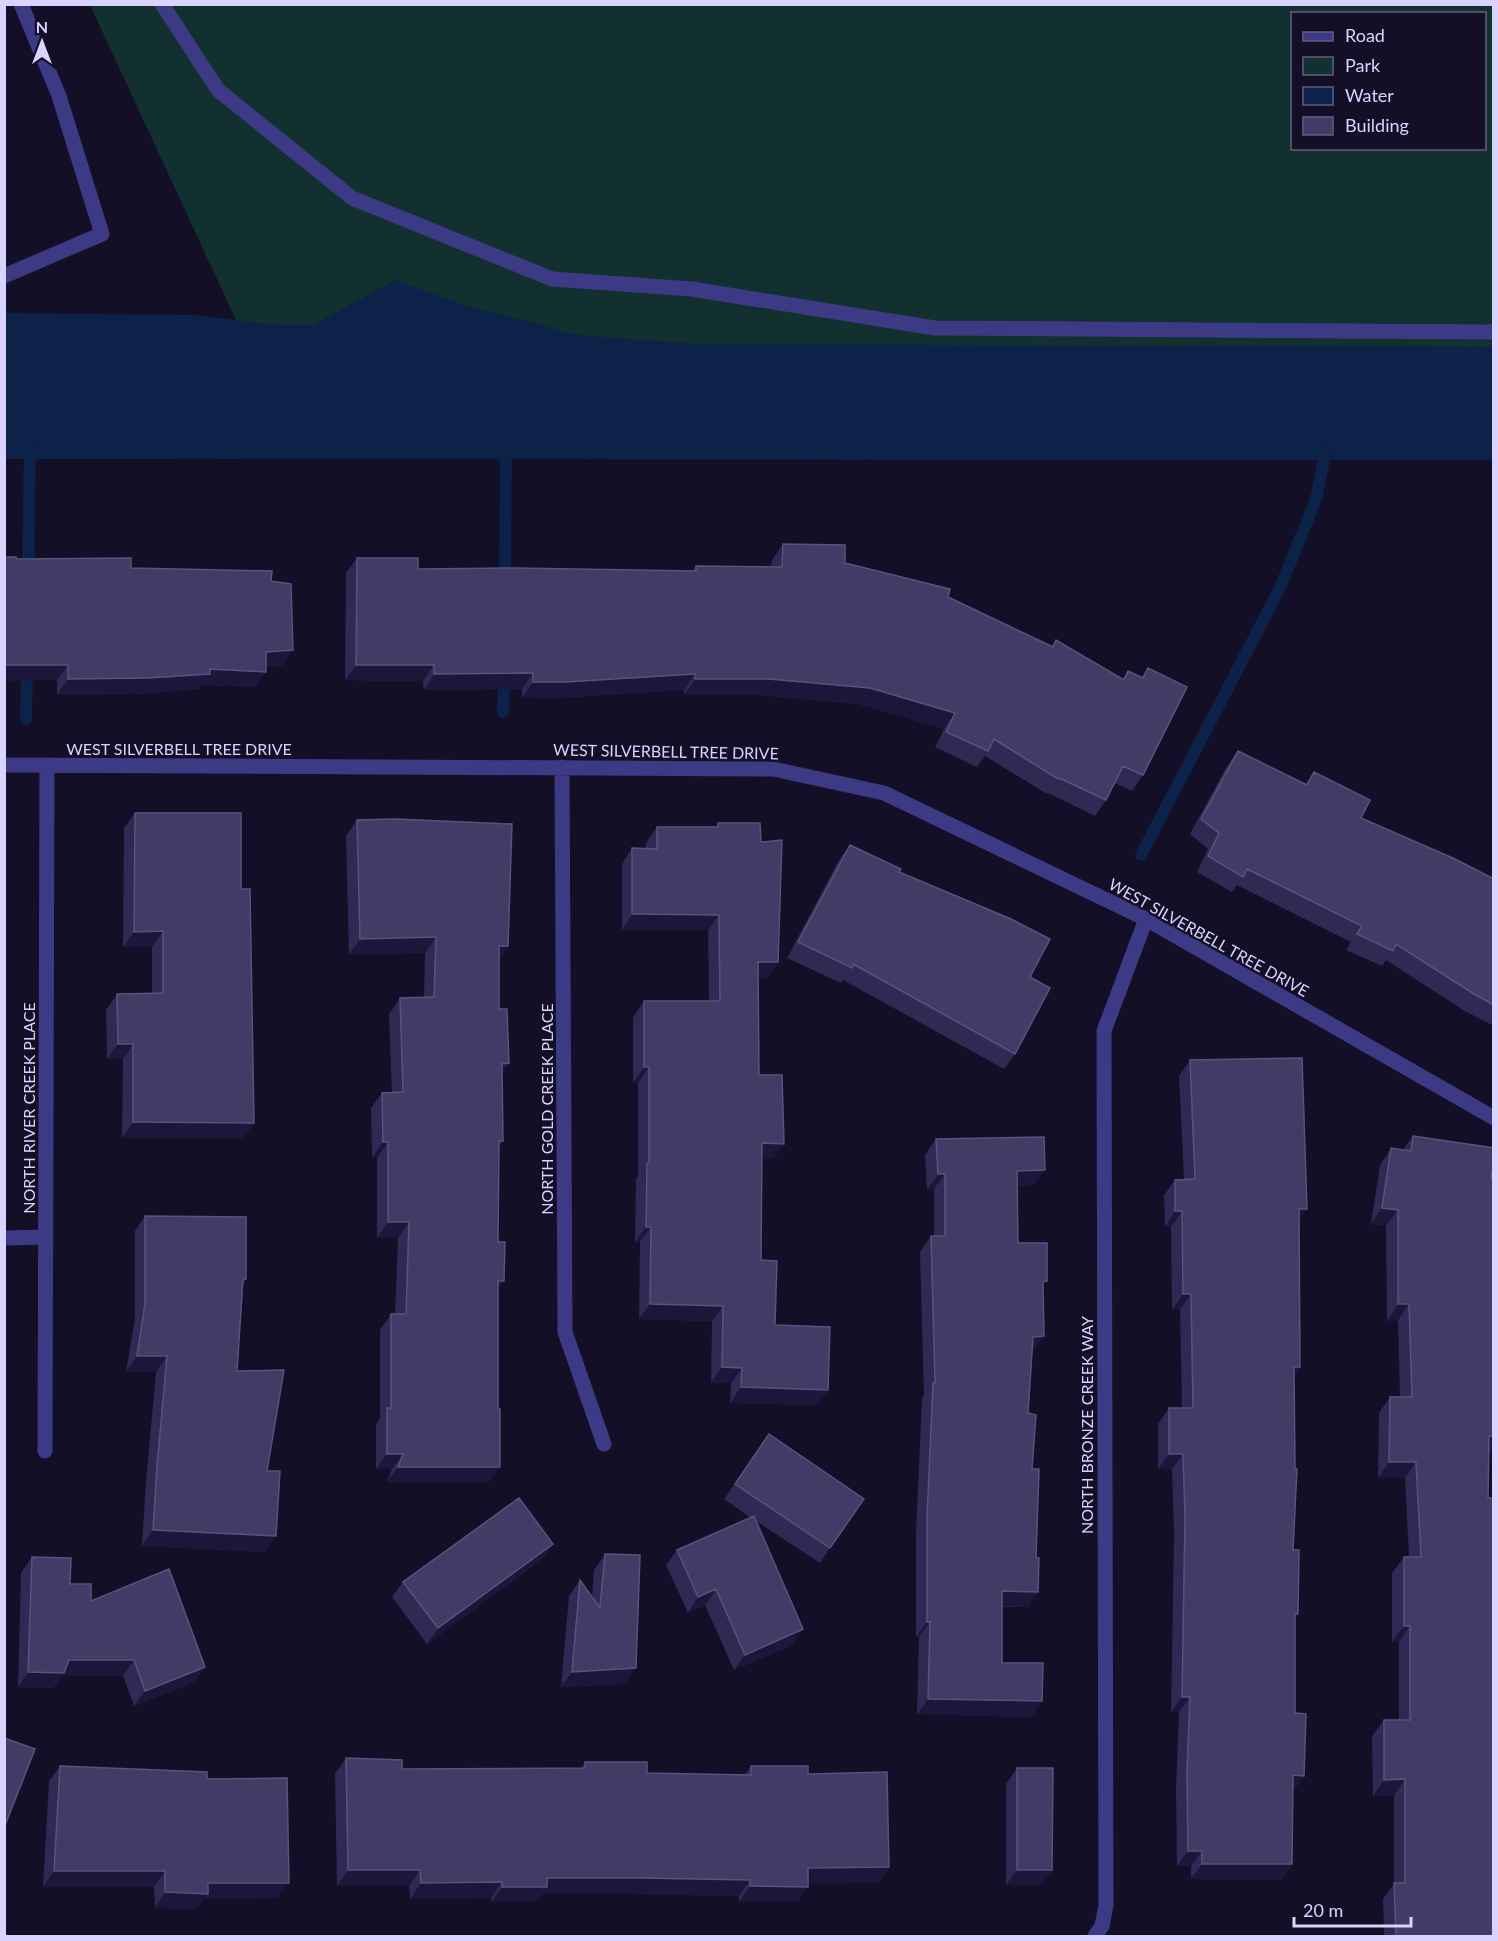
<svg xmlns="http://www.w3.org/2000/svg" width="1498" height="1941" font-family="Lato,sans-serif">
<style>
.green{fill:#12302f;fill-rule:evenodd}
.water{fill:#0c2248}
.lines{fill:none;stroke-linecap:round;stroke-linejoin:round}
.stream{stroke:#0c2248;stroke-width:12}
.service{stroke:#3d3a85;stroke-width:15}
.minor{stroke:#3d3a85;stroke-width:15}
.wall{fill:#312854}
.shaded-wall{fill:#1d163a}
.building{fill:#433a66;stroke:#5a527e;stroke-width:1.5}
.labels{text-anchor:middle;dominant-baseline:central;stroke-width:5;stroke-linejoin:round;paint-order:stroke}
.street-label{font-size:16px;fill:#d9d4ff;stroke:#130f26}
</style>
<rect width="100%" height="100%" fill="#130f26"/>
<path class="green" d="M90,5H1493V426L274,402ZM1292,14H1484V148H1292Z"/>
<path class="water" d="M396,280L460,304L578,335L695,344L1493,347V460L5,459V313L196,315L275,325H313Z"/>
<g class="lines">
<path class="stream" d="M28,574L30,445
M505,585L506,443
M503,712L504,674
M26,719L27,667
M1141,855L1280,588L1316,499L1327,445"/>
<path class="service" d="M162,4L218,90L352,198L552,279L692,289L935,328L1494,332
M4,276L102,234L59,96L21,4"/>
<path class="minor" d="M4,765L773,769L884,793L1146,919L1494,1118
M562,767L565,1332L604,1444
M4,1238L45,1237
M45,1451L47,765
M1095,1936L1102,1926L1106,1905L1104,1031L1146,919"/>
</g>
<path class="wall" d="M783,544L845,563L948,597L1052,646L1056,640L1122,680L1128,671L1141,678L1148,668L1143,775L1132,791L1115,783L1106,800L1095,816L1048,793L1047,794L985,756L977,767L935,747L944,729L859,704L758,695H684V690L554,698L522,697V689L424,690L423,681L345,680L346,573L357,558L418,569L692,571L696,566L771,567L772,560Z
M16,559L271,581L282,666L266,667L255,687L202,685L199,689L137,694L57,695V680Z
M1238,751L1305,784L1314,772L1361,818L1494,879V1026L1463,1010L1386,960L1382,966L1346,950L1351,942L1237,885L1232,892L1197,872L1208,849L1190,834L1227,766Z
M135,813L241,889L254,1123L243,1138H122L123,1059H107L106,1010L117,994H152V947H123L124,828Z
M357,820L508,946L499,959V1009L509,1063L502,1073L503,1141L499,1146L498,1291L489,1482H387L392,1469H376V1424L380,1418V1330L391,1314H395L398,1238H377V1158H372L371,1108L382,1093H392L389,1014L400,998H424L425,953L349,954L346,836Z
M718,823L761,842L778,962L767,978H758L759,1075L773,1159H762L761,1260L775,1325L828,1390L817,1405L730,1403L731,1383H711L712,1321L639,1319L640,1242H635L636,1179L638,1176V1083H633V1017L644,1001H709L708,930H622V864L632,848H646V843L657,827H716Z
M850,845L899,872L1030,977L1015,1054L1004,1069L843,980L841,983L787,958L839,860Z
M1190,1060L1299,1221L1294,1375L1293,1550L1295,1618V1713L1304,1776L1293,1791L1292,1864L1282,1880L1191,1879V1866H1177L1176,1787L1179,1712H1171L1174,1534L1172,1469H1158V1424L1169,1408H1182L1180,1309L1172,1310L1171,1227H1165L1164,1195L1175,1180L1184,1179L1179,1076Z
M1413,1136L1491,1178L1494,1452H1489L1488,1498L1494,1936H1384L1383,1899L1394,1884V1796H1373L1372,1736L1384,1720H1399V1642H1392V1573L1404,1557H1409L1405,1478H1378L1379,1413L1390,1397H1400L1398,1321H1387L1386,1226L1371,1224L1380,1165L1391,1148L1403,1150Z
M936,1139L1034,1185L1017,1186L1018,1243L1043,1287L1033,1352H1032L1028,1413L1038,1592L1028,1607H1002V1663L1042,1701L1031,1717L917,1714L919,1637H916V1533L922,1398L924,1396L920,1252L931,1236H934V1189L927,1190L925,1155Z
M145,1216L246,1279L243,1284L237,1371L267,1471L265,1552L142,1546L146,1481L156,1372H126L135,1319V1231Z
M769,1434L830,1548L820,1563L756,1521L792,1645L734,1670L705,1605L688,1613L666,1565L677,1550L751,1518L724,1499Z
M553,1544L542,1559L427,1644L392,1597L403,1582Z
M605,1554L636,1668L625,1684L561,1687L569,1596L580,1580L592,1597L594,1570Z
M32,1557L70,1584L91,1601L205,1667L194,1682L134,1706L123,1676H62L53,1688L18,1687L21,1573Z
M346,1758L402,1769L581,1768L585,1762L647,1773L744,1775L751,1766L808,1774L889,1867L878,1883H808V1887L797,1902H739V1896L631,1894H542L536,1902H491V1898L410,1899L409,1886H337L335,1774Z
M60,1766L207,1779L278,1898L204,1899L197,1909L155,1908L154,1887H43L49,1781Z
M1017,1768L1052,1870L1041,1885H1006V1784Z"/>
<path class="shaded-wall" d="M293,650L282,666L255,668L266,652Z
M4,665H68L57,680L4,681Z
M356,665H434L423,681L345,680Z
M210,669L266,672L255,687L202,685L199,689L137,694L57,695L68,679Z
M533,673L522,689L424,690L434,674Z
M695,674L684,690L554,698L522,697L533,682Z
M695,679H769L870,688L955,713L944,729L859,704L758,695H684Z
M632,914L719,915L708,930H622Z
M163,931L152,947H123L134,932Z
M436,937L425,953L349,954L360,939Z
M499,946H508L497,962Z
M758,962H778L767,978H747Z
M118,1044H133L123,1059H107Z
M509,1063L498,1079L502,1064Z
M644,1067H649L638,1083H633Z
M133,1122L254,1123L243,1138H122Z
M383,1142H388L377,1158H372Z
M762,1143L784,1144L773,1159H751Z
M1045,1170L1034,1185L1006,1186L1017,1171Z
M938,1174H945L934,1189L927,1190Z
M1382,1208L1398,1210L1386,1226L1371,1224Z
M1299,1209H1307L1296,1225Z
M1175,1211H1182L1171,1227H1165Z
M388,1222H409L398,1238H377Z
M646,1227H651L640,1242H635Z
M498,1281H504L493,1297Z
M1183,1294H1191L1180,1309L1172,1310Z
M650,1304L723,1306L712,1321L639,1319Z
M1398,1304H1409L1398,1321H1387Z
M1044,1336L1033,1352H1022L1033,1337Z
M137,1356H167L156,1372H126Z
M722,1367L742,1368L731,1383H711Z
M1294,1367H1300L1289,1383Z
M741,1387L828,1390L817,1405L730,1403Z
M1489,1436H1494V1452H1478Z
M387,1454H403L392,1469H376Z
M1169,1454H1183L1172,1469H1158Z
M1389,1462H1416L1405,1478H1378Z
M398,1467H500L489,1482H387Z
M153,1530L276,1536L265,1552L142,1546Z
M553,1544L542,1559L427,1644L438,1628Z
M716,1589L705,1605L688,1613L698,1597Z
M1002,1591L1038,1592L1028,1607L991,1606Z
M927,1622H930L919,1637H916Z
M1404,1626H1410L1399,1642H1392Z
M803,1629L792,1645L734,1670L745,1655Z
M69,1660H134L123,1676H62L53,1688L18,1687L28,1672Z
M205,1667L194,1682L134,1706L145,1691Z
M636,1668L625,1684L561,1687L572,1672Z
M1182,1697H1190L1179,1712H1171Z
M928,1699L1042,1701L1031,1717L917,1714Z
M1293,1775L1304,1776L1293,1791Z
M1405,1779L1394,1796H1373L1384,1780Z
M1188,1851H1202L1191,1866H1177Z
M1202,1864H1292L1282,1880L1191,1879Z
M889,1867L878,1883L797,1884L808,1868Z
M348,1870H420L409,1886H337Z
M1017,1870H1052L1041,1885H1006Z
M54,1871H165L154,1887H43Z
M547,1878H642L750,1880L739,1896L631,1894H542L536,1902H491L502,1887Z
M502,1882L491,1898L410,1899L421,1883Z
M208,1883H289L278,1898L204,1899L197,1909L155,1908L165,1892Z
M750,1886L808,1887L797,1902H739Z"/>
<path class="building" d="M783,544L845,545V563L950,589L948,597L1053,647L1056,640L1124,680L1128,671L1143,678L1148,668L1187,687L1143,775L1123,766L1106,800L1059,778L1058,779L994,739L988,751L946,732L955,713L870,688L769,679H695V674L565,682H533V673L434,674V665H356L357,558H418V569L516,568L696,571V566L782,567Z
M4,557H16V559L131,558V568L272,571L271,581L291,584L293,650L266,652V672L210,669V674L148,678L68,679V665H4Z
M1238,751L1307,785L1314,772L1370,800L1361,818L1455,859L1494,879V1005L1474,994L1396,944L1393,951L1357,934L1362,926L1247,869L1243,877L1208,856L1219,833L1201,819Z
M135,813H241V889H250L254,1123L133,1122V1044H118L117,994L163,993V931L134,932Z
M395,819L512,824L508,946H499V1009H507L509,1063L502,1064L503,1141H499L498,1242H505L504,1281H498V1409H500V1467H398L403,1454H387V1408H391V1314H406L409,1222H388V1142H383L382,1093L403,1092L400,998L434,997L436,937L360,939L357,820Z
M718,823H760L761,842L782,840L778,962H758L759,1075H782L784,1144L762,1143L761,1260L777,1261L775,1325L830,1327L828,1390L741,1387L742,1368L722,1367L723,1306L650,1304L651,1227H646L647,1163H649V1067H644V1001H720L719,915L632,914V848L657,849V827H718Z
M850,845L901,869L899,872L1011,919L1050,939L1030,977L1050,988L1015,1054L853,964L852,968L798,942Z
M1302,1058L1307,1209H1299L1300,1367H1294L1295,1469H1297L1293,1550H1299L1298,1614H1295V1713L1306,1714L1304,1776L1293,1775L1292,1864H1202V1851H1188L1187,1772L1190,1697H1182L1185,1518L1183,1454H1169V1408H1193L1191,1294H1183L1182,1211H1175V1180L1195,1179L1190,1060Z
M1413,1136L1494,1148V1161L1491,1178H1494V1436H1489L1488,1498H1494V1936H1396L1394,1883H1405V1779L1384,1780V1720H1410V1626H1404V1557H1421L1416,1462H1389L1390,1397H1412L1409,1304H1398V1210L1382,1208L1391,1148L1411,1151Z
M1044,1137L1045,1170L1017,1171L1018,1243H1047V1281L1043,1282L1044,1336L1033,1337L1028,1413L1036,1415L1032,1469H1039L1036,1558H1039L1038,1592L1002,1591V1663H1043L1042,1701L928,1699L930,1622H927V1518L933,1383H935L931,1236H945V1174H938L936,1139Z
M145,1216L246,1217V1279H243L237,1371L284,1370L267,1471H280L276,1536L153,1530L157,1466L167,1356H137L145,1304Z
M769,1434L864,1499L830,1548L735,1484Z
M519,1498L553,1544L438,1628L403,1582Z
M754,1516L803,1629L745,1655L716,1589L698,1597L677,1550Z
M605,1554L640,1555L636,1668L572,1672L580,1580L600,1608Z
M32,1557L71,1558L70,1584H91V1601L169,1569L205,1667L145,1691L134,1660H69L64,1673L28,1672Z
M4,1738L35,1749L4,1828Z
M346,1758L402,1760V1769L585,1768V1762H647V1773L751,1775V1766H808V1774L887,1772L889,1867L808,1868V1887L750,1886V1880L642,1878H547V1887H502V1882L421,1883L420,1870H348Z
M60,1766L207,1772V1779L287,1778L289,1883H208V1894L165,1892V1871H54Z
M1017,1768H1053L1052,1870H1017Z"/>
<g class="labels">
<g class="street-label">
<text x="179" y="748">WEST SILVERBELL TREE DRIVE</text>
<text transform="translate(666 751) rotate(1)">WEST SILVERBELL TREE DRIVE</text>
<text transform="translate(1209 937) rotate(29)">WEST SILVERBELL TREE DRIVE</text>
<text transform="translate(28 1108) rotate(-90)">NORTH RIVER CREEK PLACE</text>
<text transform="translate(546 1109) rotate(-90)">NORTH GOLD CREEK PLACE</text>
<text transform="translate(1086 1425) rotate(-90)">NORTH BRONZE CREEK WAY</text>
</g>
</g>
<rect width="1498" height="1941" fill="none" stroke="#d9d4ff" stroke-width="12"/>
<rect x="1291" y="12" width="195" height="138" fill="#130f26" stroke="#625e7d" stroke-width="1.5"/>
<rect x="1303" y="32" width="30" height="9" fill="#3d3a85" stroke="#625e7d" stroke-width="1.5"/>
<text x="1345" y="42" font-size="18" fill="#d9d4ff">Road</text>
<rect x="1303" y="57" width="30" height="18" fill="#12302f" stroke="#625e7d" stroke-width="1.5"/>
<text x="1345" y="72" font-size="18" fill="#d9d4ff">Park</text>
<rect x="1303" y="87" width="30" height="18" fill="#0c2248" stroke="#625e7d" stroke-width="1.5"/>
<text x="1345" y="102" font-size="18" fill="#d9d4ff">Water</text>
<rect x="1303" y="117" width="30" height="18" fill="#433a66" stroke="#625e7d" stroke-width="1.5"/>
<text x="1345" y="132" font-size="18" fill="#d9d4ff">Building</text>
<g transform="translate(42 42)" stroke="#130f26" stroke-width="4.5" paint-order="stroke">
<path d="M0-4.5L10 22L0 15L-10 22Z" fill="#d9d4ff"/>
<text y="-9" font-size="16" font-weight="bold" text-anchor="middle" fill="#d9d4ff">N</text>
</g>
<path d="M1294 1917v9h117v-9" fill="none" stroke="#d9d4ff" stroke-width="3"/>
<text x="1303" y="1917" font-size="18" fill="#d9d4ff" stroke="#130f26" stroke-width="4.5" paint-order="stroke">20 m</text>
</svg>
